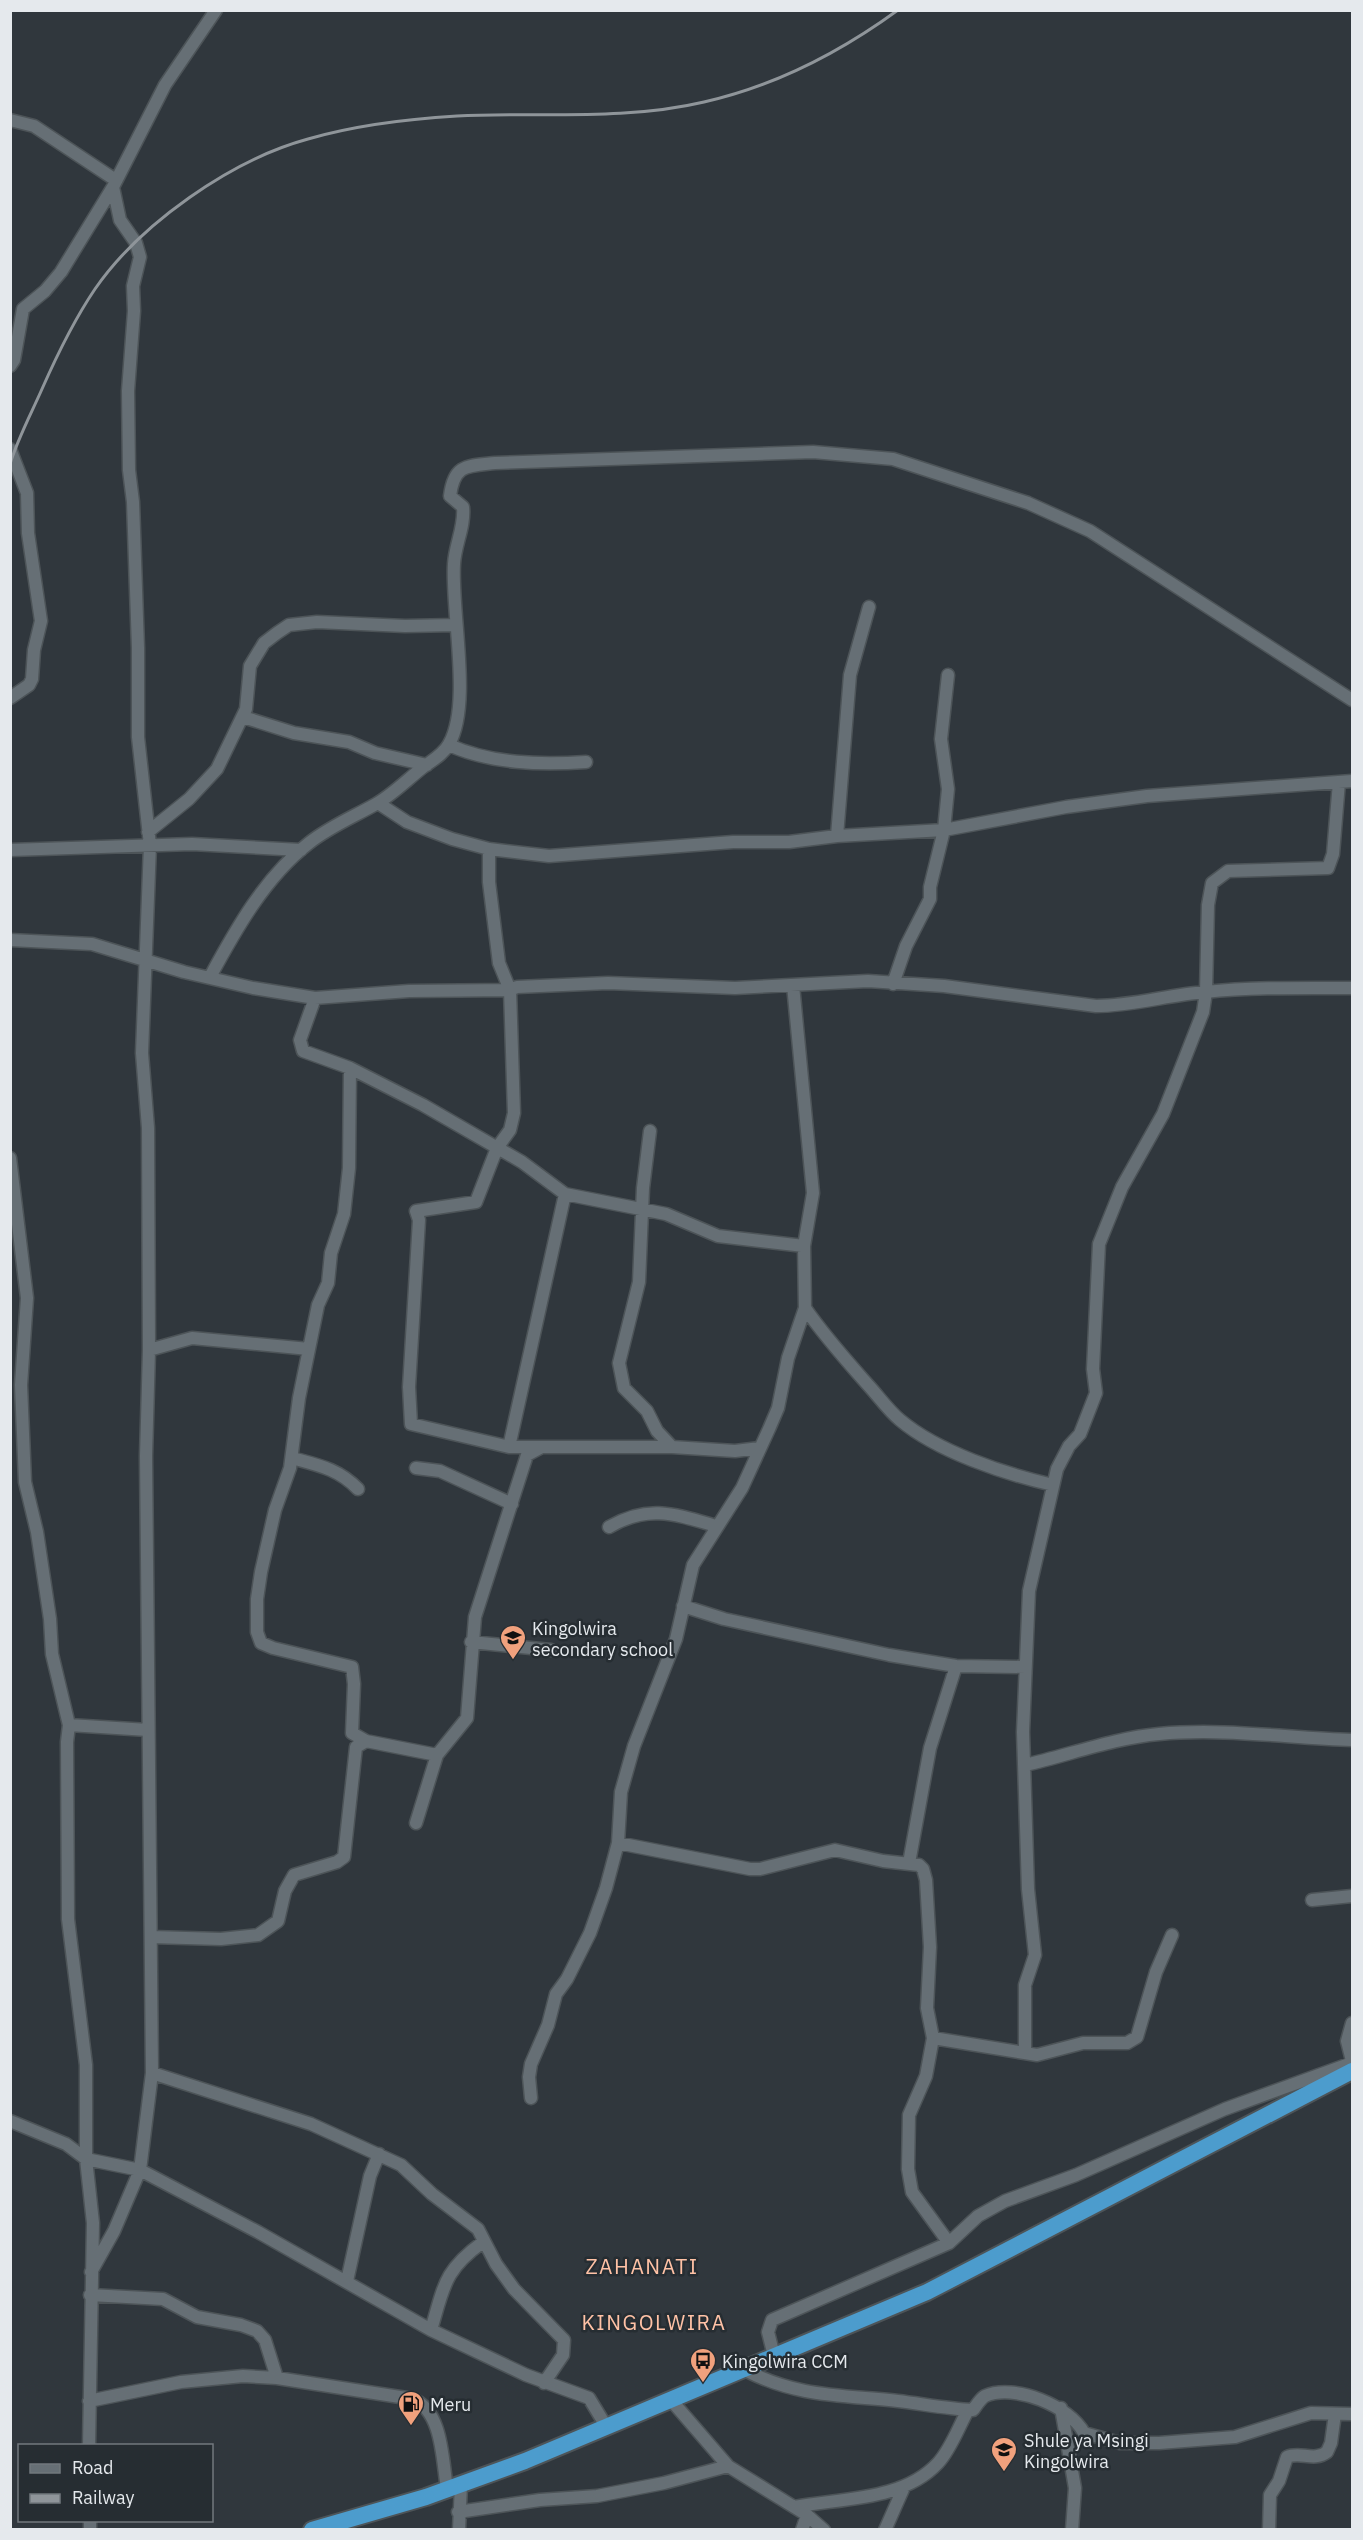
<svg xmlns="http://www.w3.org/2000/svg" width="1363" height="2540" font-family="'IBM Plex Sans',sans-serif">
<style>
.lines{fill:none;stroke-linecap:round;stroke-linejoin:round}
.minor-casing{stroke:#4d5458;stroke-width:15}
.trunk-casing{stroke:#4d5458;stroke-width:20}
.minor{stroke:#666f75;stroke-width:12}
.trunk{stroke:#4c9ccd;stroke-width:16}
.rail{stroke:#8f959a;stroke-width:3}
.labels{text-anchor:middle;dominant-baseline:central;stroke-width:5;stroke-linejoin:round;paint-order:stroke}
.poi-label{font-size:18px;fill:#e5e9ed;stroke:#262d32;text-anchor:start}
.quarter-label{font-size:21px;letter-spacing:1.5px;fill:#ffc2a6;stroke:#262d32}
</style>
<rect width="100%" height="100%" fill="#30373d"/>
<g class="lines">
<defs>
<path id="minor" d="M10,120L34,126L114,179
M10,366L14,360L23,309L45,291L61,272L113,187
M10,449L27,493L28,533L41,621L34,650L32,679L29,685L10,698
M243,717L294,733L349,742L375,753L427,765
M449,745C491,764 541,765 586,762
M378,803L407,822L452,839L489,849L549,856L733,842H789L837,836L944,830L1066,807L1147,796L1352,781
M148,832L189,799L217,769L246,709L250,666L264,643L277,633L289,625L317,622L405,626L456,625
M837,836L850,675L869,607
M489,849V882L499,963L510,990L514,1113L510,1130L497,1148L476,1202L416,1211L419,1220L409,1387L411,1424L509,1447H672L735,1451L760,1448
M10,850L192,844L301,850
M10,940L92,944L184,972L253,988L315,998L409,991L510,990L517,987L608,983L735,988L868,981L944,986L1096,1006C1132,1006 1168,995 1205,992C1254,987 1303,988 1352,988
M210,977C236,929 265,877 309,843C329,827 353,817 376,804C392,795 407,780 422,768C431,761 443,755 449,744C472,704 451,612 454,564C455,544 465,527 463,507L450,496C454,464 467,466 495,463L813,452L893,459L1028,503L1090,531L1352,700
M893,984L906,946L930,899V887L944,830L948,789L941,739L948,675
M315,998L300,1040L303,1051L350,1068L423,1105L522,1162L565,1194L666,1214L718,1236L804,1246
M350,1068L349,1168L344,1214L331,1253L328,1283L318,1305L299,1398L290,1468L275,1510L261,1572L257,1599V1632L261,1643L273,1648L352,1667L354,1684L352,1733L366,1741L437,1755
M650,1131L643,1188L639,1282L619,1363L624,1388L647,1411L657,1431L672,1447
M10,1158L27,1298L21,1385L25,1482L37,1532L50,1619L52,1654L69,1725L67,1742L68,1919L86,2065V2159L140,2170L258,2232L431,2330L526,2375L589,2398L606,2426
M805,1308C825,1337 846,1360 869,1386C879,1397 889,1411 900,1420C938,1452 1005,1474 1053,1485
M149,1350L192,1338L309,1349
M509,1447L565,1194
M292,1458C318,1465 339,1469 358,1489
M416,1468L440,1471L512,1504
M609,1527C648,1504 675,1514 716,1526
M683,1606L724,1619L889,1655L956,1666L1025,1667
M471,1642L551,1650
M69,1725L148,1730
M1025,1765C1069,1755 1114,1738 1159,1734C1224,1728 1288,1738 1352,1740
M416,1823L437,1755L467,1718L475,1617L527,1455L540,1448
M618,1843L750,1869H760L835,1850L883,1861L919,1865L923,1869L926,1880L930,1947L927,2008L933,2038L926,2076L909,2115L908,2169L912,2192L949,2243
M909,1863L930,1748L956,1666
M1312,1900L1352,1896
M151,1937L221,1939L258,1935L278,1921L285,1891L294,1875L337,1862L344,1857L356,1747L366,1741
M1352,2023L1347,2041L1352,2061
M933,2038L1037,2055L1083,2043H1127L1137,2037L1156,1972L1172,1935
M1025,2052V1985L1035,1955L1028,1889L1023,1732L1029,1591L1057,1469L1069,1446L1080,1434L1096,1393L1093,1369L1099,1244L1122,1187L1163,1114L1203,1012L1206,992L1208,905L1212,883L1228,871L1328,868L1333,854L1339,782
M152,2073L311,2124L401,2165L432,2194L478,2229L496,2264L514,2289L564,2340L563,2355L544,2383
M531,2098L529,2077L531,2064L548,2025L556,1994L567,1979L590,1933L606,1888L618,1843L621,1792L634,1746L676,1639L693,1565L742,1488L769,1429L778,1408L788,1358L805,1308L804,1246L813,1193L793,985
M10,2121L66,2144L86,2159L93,2223L89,2446
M91,2272L114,2231L140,2170L152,2073L146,1456L149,1350L148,1128L142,1053L150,845L138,737V648L133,502L129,470L128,391L134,311L133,286L140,257L136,243L120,220L113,187L165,85L216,10
M347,2281L370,2176L379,2154
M90,2295L163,2299L197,2317L241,2325L257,2331L265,2340L277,2378
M431,2330C444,2286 444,2270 483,2242
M774,2356L768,2332L772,2320L949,2243L978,2216L1005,2201L1076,2175L1225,2109L1352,2063
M745,2370C796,2397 842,2395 898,2401C923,2404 948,2409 973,2410C976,2406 980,2399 985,2396C1014,2383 1070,2406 1084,2433L1120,2443H1159L1235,2437L1311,2413L1352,2414
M671,2400L728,2466L807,2515L824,2530
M89,2401L181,2382L243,2376L277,2378L413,2399C443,2412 442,2460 447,2488
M1061,2408L1075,2488L1072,2530
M794,2507C841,2498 903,2501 938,2463C951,2449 959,2426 968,2410
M458,2512L540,2500L597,2496L664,2483L728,2466
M90,2520V2530
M459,2530L461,2484
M802,2530L807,2515
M885,2530L904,2487
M1269,2530L1270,2495L1279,2481L1287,2457C1300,2451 1314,2462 1327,2452L1331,2443L1335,2414"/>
<path id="trunk" d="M312,2530L426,2497L525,2461L927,2292L1352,2071"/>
</defs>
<use href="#minor" class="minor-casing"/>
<use href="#trunk" class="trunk-casing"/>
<use href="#minor" class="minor"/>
<use href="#trunk" class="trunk"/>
<path class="rail" d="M10,464C18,438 31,414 42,389C57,355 74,320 95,289C140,224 231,160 308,139C356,125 407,119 457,116C538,112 624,121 704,102C775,86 839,53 898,10"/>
</g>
<defs>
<symbol id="school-pin" viewBox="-11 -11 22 30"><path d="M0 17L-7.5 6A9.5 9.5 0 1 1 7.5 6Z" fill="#f1a17d" stroke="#262d32"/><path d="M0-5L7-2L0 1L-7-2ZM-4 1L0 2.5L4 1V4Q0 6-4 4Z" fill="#111"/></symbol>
<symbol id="bus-pin" viewBox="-11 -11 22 30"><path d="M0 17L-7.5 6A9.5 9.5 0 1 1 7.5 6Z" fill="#f1a17d" stroke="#262d32"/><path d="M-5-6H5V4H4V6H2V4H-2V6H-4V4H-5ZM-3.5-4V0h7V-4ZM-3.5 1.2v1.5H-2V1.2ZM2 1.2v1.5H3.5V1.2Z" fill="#111"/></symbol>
<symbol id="fuel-pin" viewBox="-11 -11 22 30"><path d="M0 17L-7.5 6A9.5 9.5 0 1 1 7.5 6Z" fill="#f1a17d" stroke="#262d32"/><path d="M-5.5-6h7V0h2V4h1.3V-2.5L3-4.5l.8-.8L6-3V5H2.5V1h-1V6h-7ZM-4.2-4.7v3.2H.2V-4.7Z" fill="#111"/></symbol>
</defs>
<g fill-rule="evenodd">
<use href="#school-pin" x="498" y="1623" width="30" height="40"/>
<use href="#bus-pin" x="688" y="2346" width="30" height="40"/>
<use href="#fuel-pin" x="396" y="2389" width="30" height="40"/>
<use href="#school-pin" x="989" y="2435" width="30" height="40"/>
</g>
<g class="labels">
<g class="poi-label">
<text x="532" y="1628">Kingolwira<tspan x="532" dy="21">secondary school</tspan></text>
<text x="722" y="2361">Kingolwira CCM</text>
<text x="430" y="2404">Meru</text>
<text x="1024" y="2440">Shule ya Msingi<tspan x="1024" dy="21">Kingolwira</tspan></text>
</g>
<g class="quarter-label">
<text x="642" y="2266">ZAHANATI</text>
<text x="654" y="2322">KINGOLWIRA</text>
</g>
</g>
<rect width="1363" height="2540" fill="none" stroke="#e5e9ed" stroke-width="24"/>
<rect x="18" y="2444" width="195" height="78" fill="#262d32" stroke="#72787d" stroke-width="1.5"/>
<rect x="30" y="2464" width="30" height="9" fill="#666f75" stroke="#72787d" stroke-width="1.5"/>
<text x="72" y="2474" font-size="18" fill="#e5e9ed">Road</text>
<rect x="30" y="2494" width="30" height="9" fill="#8f959a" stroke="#72787d" stroke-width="1.5"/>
<text x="72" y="2504" font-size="18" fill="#e5e9ed">Railway</text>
</svg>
